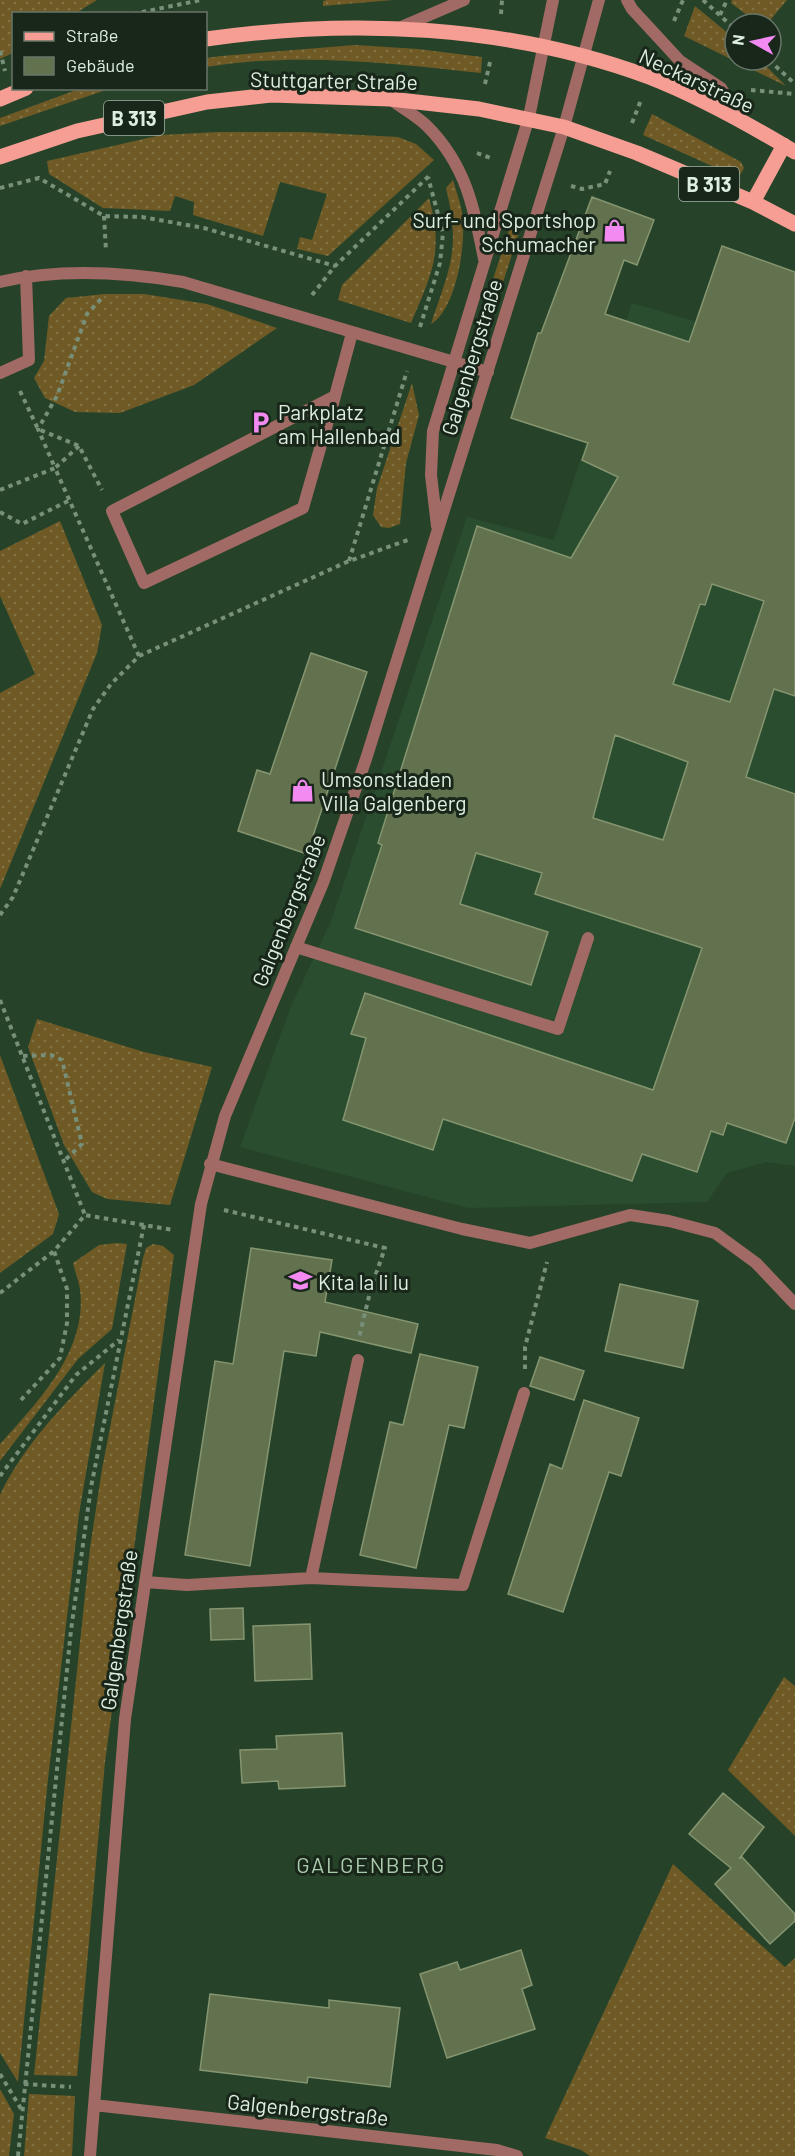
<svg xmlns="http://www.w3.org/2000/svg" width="795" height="2156" font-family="Barlow,sans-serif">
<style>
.built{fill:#294d2e}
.grass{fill:url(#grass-dots)}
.building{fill:#62724e;stroke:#859570;stroke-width:1.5;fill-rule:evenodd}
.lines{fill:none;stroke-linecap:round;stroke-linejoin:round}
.path{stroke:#788f7a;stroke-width:4;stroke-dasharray:4.5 4.5;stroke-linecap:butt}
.service{stroke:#a16a64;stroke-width:12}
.minor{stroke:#a16a64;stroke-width:12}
.tertiary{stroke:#a16a64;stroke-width:12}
.primary{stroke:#f69e93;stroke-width:15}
.labels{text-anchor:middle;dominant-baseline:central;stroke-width:6;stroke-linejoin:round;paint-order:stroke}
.shield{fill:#19261a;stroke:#a3b3a4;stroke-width:1.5}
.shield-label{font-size:20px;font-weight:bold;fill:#deefdf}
.street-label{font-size:21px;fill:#deefdf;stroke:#19261a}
.poi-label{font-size:21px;fill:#deefdf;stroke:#19261a;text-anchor:start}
.neighbourhood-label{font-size:22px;letter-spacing:1.5px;fill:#a9cbac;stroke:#19261a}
</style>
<defs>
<pattern id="grass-dots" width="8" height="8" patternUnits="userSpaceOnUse" patternTransform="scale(1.5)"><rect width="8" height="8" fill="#6f5a25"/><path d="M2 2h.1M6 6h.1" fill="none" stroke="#837244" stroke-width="1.8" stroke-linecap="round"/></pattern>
</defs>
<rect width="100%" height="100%" fill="#26432a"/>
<path class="built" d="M632,303L795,350V1166L767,1162L727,1173L707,1202L468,1208L240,1147L291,1006L331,921L467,517L554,540Z"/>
<path class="grass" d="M0,0H97L76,13L14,14L13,53L0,59Z
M327,0H393L323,6V1Z
M732,0H787L767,24H759L731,3Z
M695,6L735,39V60H760L786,86L684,36Z
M355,45L418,49L482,57L481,73C390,63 297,52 206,67V58L221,56Z
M79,89H109L0,126V118Z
M652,114L741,162L744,168L740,175L734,176L643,135Z
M218,132H304L398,137L416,144L434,160L328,256L297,249L300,237L312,240L327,194L280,182L263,236L193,215L194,202L175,196L170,211L103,208L49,174L47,161L161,135Z
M453,180C456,191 460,201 462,212C467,240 457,309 431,324C450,267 461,249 446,188Z
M429,198C444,252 432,273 411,323L338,300L342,285Z
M514,214L524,217L488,329L478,326Z
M105,294H144L207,304L277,328L194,385L120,413L75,412L45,398L34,378L44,361L49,316L66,298Z
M412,383L419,415L406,463L400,524L389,528L381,527L373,515L377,488Z
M60,521L102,625L97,653L0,889V693L35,674L0,596V551Z
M37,1019L144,1052L212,1067L170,1205L107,1199L92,1192L64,1145L28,1047Z
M0,1055L59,1214L53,1234L0,1273Z
M117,1243L127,1244L112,1329L78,1359L0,1461V1444C37,1403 88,1351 80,1290C79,1281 75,1272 73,1263L99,1245Z
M153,1244L163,1246L174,1255L105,1762L77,2076L34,2075L90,1548L102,1469L143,1258L146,1248Z
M105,1363L79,1514L48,1779L18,2082L0,2053V1495C24,1444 66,1402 105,1363Z
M784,1677L795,1686V1836L728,1770Z
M673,1864L785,1967L795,1958V2156H590L581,2150L545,2138Z
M0,2089L14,2114L9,2156H0Z
M29,2094L75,2096L72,2156H24Z"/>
<path class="building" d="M592,197L654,220L637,265L624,260L605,314L689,342L722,246L795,272V696L774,689L746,777L795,794V1118L786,1143L727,1123L723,1135L711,1131L697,1172L642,1154L632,1181L443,1119L433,1150L343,1120L366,1038L351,1034L365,993L653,1090L702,948L535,894L542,873L476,853L460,904L548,932L531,985L355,928L382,845L378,843L477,526L571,558L618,477L582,460L588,443L511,418L538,333H541ZM712,584L764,601L730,702L673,684L700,604L705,605ZM615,735L688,762L663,840L593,818Z
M311,653L367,672L307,854L238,831L257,770L270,774Z
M251,1248L332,1260L325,1302L418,1324L411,1353L320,1332L316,1356L284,1351L250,1566L185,1555L215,1361L233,1364Z
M620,1284L698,1301L683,1368L605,1351Z
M420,1354L478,1367L464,1428L449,1425L416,1568L360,1555L390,1422L403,1425Z
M540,1357L584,1371L574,1400L530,1386Z
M584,1400L639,1418L621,1476L609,1472L563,1612L508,1594L550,1464L562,1469Z
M243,1608L244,1639L211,1640L210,1609Z
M310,1624L312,1679L255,1681L253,1626Z
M342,1733L345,1786L279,1789L278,1781L242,1783L240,1750L277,1749L276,1736Z
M723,1793L764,1827L739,1859L742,1857L795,1914V1921L770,1944L715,1884L731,1868L689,1834Z
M521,1950L532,1985L522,1989L535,2029L447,2058L420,1974L457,1962L460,1970Z
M210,1994L329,2008V2000L400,2008L390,2087L308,2077L307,2083L200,2070Z"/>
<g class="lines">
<path class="path" d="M703,0L735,29
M133,14L201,0
M501,14L502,0
M720,15L727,0
M674,21L683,0
M0,51L5,71
M769,60L795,84
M485,84L490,62
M751,90L795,94
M632,123L641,100
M477,153L493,159
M571,186L582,189L605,184L610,171
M0,188L39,178L104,216L142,217L204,228L335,266
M104,216L106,251
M312,295L335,266L429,176
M420,327L440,263L443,233L428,177
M20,391L38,429L79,446L102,490
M79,446L55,468L139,656
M0,490L55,468L38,429L57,396L87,314L101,299
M0,512L22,524L70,500
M349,561L407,371
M0,915L13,897L93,709L111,684L139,656L349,561L408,540
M0,1000L85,1215
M23,1056L51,1055L62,1060L82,1144L64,1161
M224,1210L385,1248L371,1288L359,1338
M0,1293L54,1251L85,1215L173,1230
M525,1369V1347L547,1262
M21,1400L60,1358L67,1323V1289L54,1251
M0,1476L76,1375L119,1340
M0,2074L23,2112
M24,2084L71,2087
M18,2156L71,1630L91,1487L144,1225"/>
<path class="service" d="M296,947L558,1029L588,938"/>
<path class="minor" d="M390,99C402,108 417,116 427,126C466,165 474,208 484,259
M0,282C60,268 123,272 183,282L488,372
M0,373L29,360L26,276
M335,396L303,508L144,583L112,511L335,396L352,333
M437,526L431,475L433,431L529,117
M210,1164L462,1229L530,1243L630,1215L669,1221L715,1233L756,1263L795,1304
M311,1578L358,1360
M145,1582L187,1585L311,1578L463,1585L524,1393
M94,2105L497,2150L517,2156
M90,2156L125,1719L201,1204L225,1116L323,883L366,759L564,127"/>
<path class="tertiary" d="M627,0L632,9L680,61L721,88L742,121
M399,28L464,0
M529,117L553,0
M564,127L599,0"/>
<path class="primary" d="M206,39C353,18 509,25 649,77C698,96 750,125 795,152
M0,99L26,88
M0,157L77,131L207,102L271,95L390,99L479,109L564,127L637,153L753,202L795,224
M753,202L784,145"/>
</g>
<defs>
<symbol id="shop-bare" viewBox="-9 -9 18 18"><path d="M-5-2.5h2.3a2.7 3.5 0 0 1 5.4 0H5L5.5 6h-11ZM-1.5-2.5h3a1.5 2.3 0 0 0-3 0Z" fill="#f28af2" stroke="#19261a" stroke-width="2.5" paint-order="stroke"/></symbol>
<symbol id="parking-bare" viewBox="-9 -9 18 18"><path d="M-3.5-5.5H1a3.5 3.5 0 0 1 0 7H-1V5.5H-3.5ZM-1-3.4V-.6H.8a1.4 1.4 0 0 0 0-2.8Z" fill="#f28af2" stroke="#19261a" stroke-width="2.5" paint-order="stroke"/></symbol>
<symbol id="school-bare" viewBox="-9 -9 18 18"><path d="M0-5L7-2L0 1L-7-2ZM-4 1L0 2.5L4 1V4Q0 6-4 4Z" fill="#f28af2" stroke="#19261a" stroke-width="2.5" paint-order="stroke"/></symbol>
</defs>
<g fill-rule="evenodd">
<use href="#shop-bare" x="598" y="214" width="33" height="33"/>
<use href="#parking-bare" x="244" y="406" width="33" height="33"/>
<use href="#shop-bare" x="286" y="774" width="33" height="33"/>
<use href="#school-bare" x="284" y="1264" width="33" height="33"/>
</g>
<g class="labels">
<g class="shield">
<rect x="104" y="101" width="60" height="34" rx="4.5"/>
<rect x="679" y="167" width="60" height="34" rx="4.5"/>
</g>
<g class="shield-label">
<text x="134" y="118">B 313</text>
<text x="709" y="184">B 313</text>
</g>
<g class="street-label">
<text transform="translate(334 80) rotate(1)">Stuttgarter Straße</text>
<text transform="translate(697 80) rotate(25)">Neckarstraße</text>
<text transform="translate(471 357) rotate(-73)">Galgenbergstraße</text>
<text transform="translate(288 910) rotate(-68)">Galgenbergstraße</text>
<text transform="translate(118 1630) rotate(-82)">Galgenbergstraße</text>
<text transform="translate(308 2109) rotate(6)">Galgenbergstraße</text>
</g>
<g class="poi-label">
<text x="596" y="219" text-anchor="end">Surf- und Sportshop<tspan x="596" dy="24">Schumacher</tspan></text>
<text x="278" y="411">Parkplatz<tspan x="278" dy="24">am Hallenbad</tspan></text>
<text x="321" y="778">Umsonstladen<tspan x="321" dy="24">Villa Galgenberg</tspan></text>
<text x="318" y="1281">Kita la li lu</text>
</g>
<g class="neighbourhood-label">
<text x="371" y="1864">GALGENBERG</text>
</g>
</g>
<rect x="12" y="12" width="195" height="78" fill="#19261a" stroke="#687669" stroke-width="1.5"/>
<rect x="24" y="32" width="30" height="9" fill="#f69e93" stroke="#687669" stroke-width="1.5"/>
<text x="66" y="42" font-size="18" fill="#deefdf">Straße</text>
<rect x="24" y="57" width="30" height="18" fill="#62724e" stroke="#687669" stroke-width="1.5"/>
<text x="66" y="72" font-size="18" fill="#deefdf">Gebäude</text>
<g transform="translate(753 42) rotate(278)"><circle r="28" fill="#19261a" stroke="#687669" stroke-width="1.5"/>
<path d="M0-4.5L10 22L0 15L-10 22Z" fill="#f28af2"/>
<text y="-9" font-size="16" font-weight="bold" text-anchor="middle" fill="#deefdf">N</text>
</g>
</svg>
